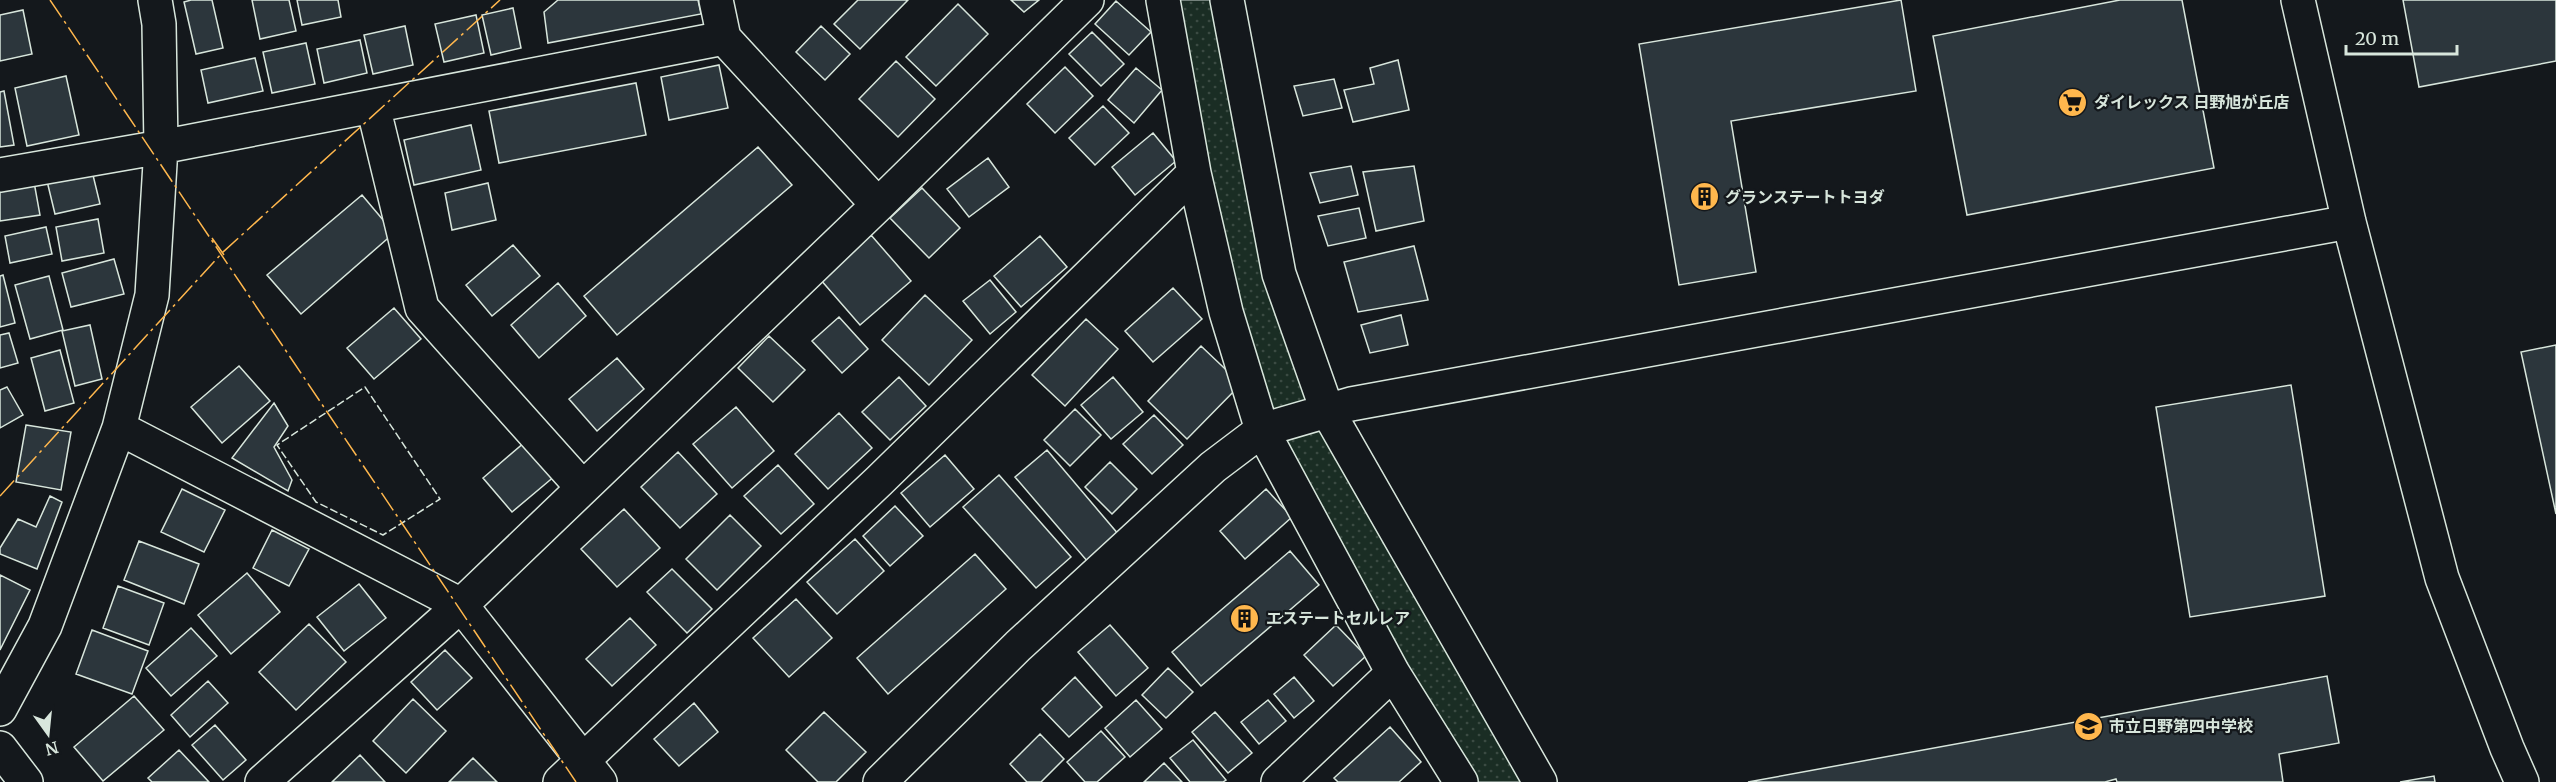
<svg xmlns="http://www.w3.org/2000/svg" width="2556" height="782" font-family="Merriweather,'Noto Sans JP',serif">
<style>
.grass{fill:url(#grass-dots);stroke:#939e99;stroke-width:1.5}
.building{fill:#2c363c;stroke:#d8e6dc;stroke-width:1.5}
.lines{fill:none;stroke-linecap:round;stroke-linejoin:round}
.minor-casing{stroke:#d8e6dc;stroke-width:36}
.minor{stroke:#14181c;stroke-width:33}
.fence{stroke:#d8e6dc;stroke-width:1.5;stroke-dasharray:8 3;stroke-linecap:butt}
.power{stroke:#ffb74d;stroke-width:1.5;stroke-dasharray:21 4.5 3 4.5;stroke-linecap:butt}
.labels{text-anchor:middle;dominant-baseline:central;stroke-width:4.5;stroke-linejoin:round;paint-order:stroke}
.poi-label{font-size:16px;font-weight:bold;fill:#d8e6dc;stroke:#14181c;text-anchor:start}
</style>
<defs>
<pattern id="grass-dots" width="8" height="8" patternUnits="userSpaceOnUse" patternTransform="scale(1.5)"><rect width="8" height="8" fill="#1a2d24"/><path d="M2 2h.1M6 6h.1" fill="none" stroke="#3b4b43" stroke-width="1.8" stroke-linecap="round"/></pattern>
</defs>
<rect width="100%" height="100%" fill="#14181c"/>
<path class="grass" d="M1163,0H1227L1327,409L1540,782H1461L1262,430Z"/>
<path class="building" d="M191,0H212L223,48L196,54L184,2Z
M252,0H289L296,31L260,39Z
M297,0H338L341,17L302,25Z
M558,0H698L701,14L548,43L544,12Z
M858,0H908L860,49L834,24Z
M1011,0H1039L1024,12Z
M1901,0L1916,91L1731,121L1756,272L1679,285L1639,44Z
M2120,0H2182L2214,168L1967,215L1933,36Z
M2403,0H2556V61L2419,87Z
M1116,1L1151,32L1129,55L1095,24Z
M958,4L988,34L936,86L906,57Z
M513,8L521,48L491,55L482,15Z
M23,10L32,54L0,61V15Z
M476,15L484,53L444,62L435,24Z
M405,26L413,65L373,74L364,35Z
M821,26L850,54L825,80L796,52Z
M1092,32L1124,64L1101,86L1069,54Z
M360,40L367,73L324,83L317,49Z
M306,43L315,84L272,93L263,52Z
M255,58L263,91L208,103L201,70Z
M1398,60L1409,110L1353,122L1344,90L1374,84L1370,68Z
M896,61L935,99L898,137L859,99Z
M719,65L728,108L669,120L661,77Z
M1065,67L1093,96L1055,133L1027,104Z
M1136,68L1162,90L1134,123L1108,100Z
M66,76L79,135L27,146L15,88Z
M1334,79L1342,108L1303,116L1294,86Z
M636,83L646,135L499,163L489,111Z
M4,91L14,145L0,147V92Z
M1103,106L1129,133L1095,165L1069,138Z
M471,125L481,170L414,185L404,140Z
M1153,133L1176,161L1135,195L1112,167Z
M758,147L792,185L617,335L584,296Z
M988,158L1009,187L969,217L947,189Z
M1351,166L1358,195L1320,203L1310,173Z
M1414,166L1424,221L1376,231L1363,172Z
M92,171L100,204L55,214L47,181Z
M34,182L40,215L0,221V188Z
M488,183L496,220L452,230L445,193Z
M922,188L960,228L929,258L890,218Z
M362,195L394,233L301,314L267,275Z
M1359,208L1366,238L1328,246L1318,216Z
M98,219L104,253L62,261L56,227Z
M46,227L52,254L10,263L5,236Z
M871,235L911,281L860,325L820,279Z
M1040,236L1067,267L1021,307L994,276Z
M513,245L540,276L492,316L466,285Z
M1414,246L1428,300L1358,312L1344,262Z
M114,259L124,294L71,307L62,273Z
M3,275L15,323L0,327V276Z
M49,276L63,330L30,339L15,285Z
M990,280L1016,312L990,334L963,301Z
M558,283L586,316L539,358L511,325Z
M1173,288L1202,319L1153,362L1125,331Z
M925,295L972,340L929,385L882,340Z
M394,308L421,339L374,379L347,348Z
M1401,315L1408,345L1370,353L1361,325Z
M839,317L868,349L842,373L812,341Z
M1086,319L1118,349L1065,406L1032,375Z
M90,325L102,379L75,386L62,331Z
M9,333L18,363L0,368V335Z
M769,336L805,370L773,402L738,368Z
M2556,345V514L2521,352Z
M1201,346L1241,384L1187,439L1148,401Z
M60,350L74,403L45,411L31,358Z
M617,358L644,389L597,431L569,399Z
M239,366L270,401L222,443L191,407Z
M899,377L926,406L890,440L862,412Z
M1113,377L1143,412L1111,439L1081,405Z
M2291,385L2325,596L2190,617L2156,407Z
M7,387L23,415L0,428V390Z
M274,403L288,426L274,447L292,480L288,491L232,458Z
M736,407L774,451L732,488L693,444Z
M1075,409L1101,435L1070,466L1044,440Z
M839,413L872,448L828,489L795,454Z
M1154,415L1183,445L1152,474L1123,444Z
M26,425L71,432L61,490L16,482Z
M532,436L562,470L512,512L483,478Z
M1047,450L1119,535L1088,562L1015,477Z
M678,452L717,494L680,528L641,487Z
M945,455L974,489L930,527L901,493Z
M1110,462L1137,489L1112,514L1085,487Z
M778,465L814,504L781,534L744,496Z
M999,475L1071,557L1036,588L963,507Z
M182,489L225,510L204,552L161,532Z
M1266,489L1292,517L1245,559L1220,531Z
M50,496L62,502L37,569L0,554V548L18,519L36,527Z
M895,506L923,536L890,566L863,536Z
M624,509L660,548L617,587L581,549Z
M730,515L761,546L717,590L686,559Z
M272,530L309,549L289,586L253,568Z
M855,539L884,571L837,614L807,582Z
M139,541L199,564L184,604L124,580Z
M1290,551L1319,585L1201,686L1172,652Z
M975,554L1006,589L888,694L857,658Z
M672,569L712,609L687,633L647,592Z
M247,573L280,612L231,654L198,615Z
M0,575L30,590L0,650Z
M359,584L386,618L344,651L317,617Z
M118,586L164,603L149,645L103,628Z
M796,599L832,638L789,677L753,638Z
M630,618L656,645L612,686L586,659Z
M309,624L346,662L296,710L259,672Z
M1110,625L1148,668L1116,696L1078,652Z
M1336,625L1366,656L1333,686L1304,655Z
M191,628L217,656L171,696L146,668Z
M92,630L148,651L132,694L76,674Z
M445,650L472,678L437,710L411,682Z
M1168,668L1193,692L1166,718L1142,695Z
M2327,676L2339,743L2279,754L2283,782H2117L2116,779L2105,782H1748Z
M1075,677L1102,707L1069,737L1042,709Z
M1294,677L1314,701L1294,718L1274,694Z
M208,681L228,703L190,737L171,715Z
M134,696L164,730L103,781L74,747Z
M413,699L446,731L406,773L373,741Z
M1136,700L1162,729L1130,757L1105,728Z
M1268,700L1286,721L1259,744L1241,722Z
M694,703L718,732L679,766L654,739Z
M824,712L866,752L836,782H818L786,750Z
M1215,712L1252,753L1228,773L1192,732Z
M215,725L246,760L223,780L192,745Z
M1390,727L1421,762L1399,782H1338L1334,778Z
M1101,731L1125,757L1097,782H1085L1067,762Z
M1040,734L1064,759L1041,782H1027L1010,764Z
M1193,740L1226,780L1223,782H1190L1170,758Z
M179,750L209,782H152L148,778Z
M360,755L385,782H332Z
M473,758L497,782H449Z
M1164,763L1182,782H1144Z
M2434,776L2435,782H2400Z"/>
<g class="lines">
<defs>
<path id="minor" d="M716,0L724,38L878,205
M1163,0L1194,173L1226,312L1262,430L1393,673L1461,782
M1227,0L1279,274L1327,410L1540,782
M2298,0L2349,222L2442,578L2507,748L2522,782
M373,106L422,308L583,488
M0,175L161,147L724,38
M119,428L461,605L600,782
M0,709L45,626L119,428L152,295L161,147L159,24L155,0
M0,748L26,782
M262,782L461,605L878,205L1087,0
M560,782L879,481L1194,173
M880,782L1018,646L1213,467L1262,430L1351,404L2349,222
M1278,782L1393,673"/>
</defs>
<use href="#minor" class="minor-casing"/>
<use href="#minor" class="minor"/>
<path class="fence" d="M365,387L440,499L383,535L316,502L277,445Z"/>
<path class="power" d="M50,0L576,782
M212,238L224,255
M0,496L222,253L500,0"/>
</g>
<defs>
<symbol id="supermarket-disc" viewBox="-11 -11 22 22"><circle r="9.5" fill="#ffb74d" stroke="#14181c"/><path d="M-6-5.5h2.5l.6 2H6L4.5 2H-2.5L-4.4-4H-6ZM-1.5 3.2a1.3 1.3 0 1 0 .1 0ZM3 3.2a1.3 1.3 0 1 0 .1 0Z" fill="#111"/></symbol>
<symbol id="building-disc" viewBox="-11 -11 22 22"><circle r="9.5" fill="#ffb74d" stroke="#14181c"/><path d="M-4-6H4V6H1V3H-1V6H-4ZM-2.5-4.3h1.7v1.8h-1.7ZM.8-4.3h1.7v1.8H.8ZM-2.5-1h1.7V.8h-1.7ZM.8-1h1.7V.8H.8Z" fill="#111"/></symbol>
<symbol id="school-disc" viewBox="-11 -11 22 22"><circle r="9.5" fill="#ffb74d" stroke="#14181c"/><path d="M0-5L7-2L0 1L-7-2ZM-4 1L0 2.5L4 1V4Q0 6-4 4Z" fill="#111"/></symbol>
</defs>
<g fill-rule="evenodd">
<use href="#supermarket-disc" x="2056" y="86" width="33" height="33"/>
<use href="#building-disc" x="1688" y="180" width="33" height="33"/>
<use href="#building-disc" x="1228" y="602" width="33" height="33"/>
<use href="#school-disc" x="2072" y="710" width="33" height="33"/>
</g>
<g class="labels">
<g class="poi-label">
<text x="2094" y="102">ダイレックス 日野旭が丘店</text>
<text x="1725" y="197">グランステートトヨダ</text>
<text x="1266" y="618">エステートセルレア</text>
<text x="2109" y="726">市立日野第四中学校</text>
</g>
</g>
<g transform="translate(48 734) rotate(165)" stroke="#14181c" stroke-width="4.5" paint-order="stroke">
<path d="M0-4.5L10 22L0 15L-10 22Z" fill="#d8e6dc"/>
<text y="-9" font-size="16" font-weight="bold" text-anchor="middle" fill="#d8e6dc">N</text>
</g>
<path d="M2346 45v9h111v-9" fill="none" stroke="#d8e6dc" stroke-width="3"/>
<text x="2355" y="45" font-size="18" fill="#d8e6dc" stroke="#14181c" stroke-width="4.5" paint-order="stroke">20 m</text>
</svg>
